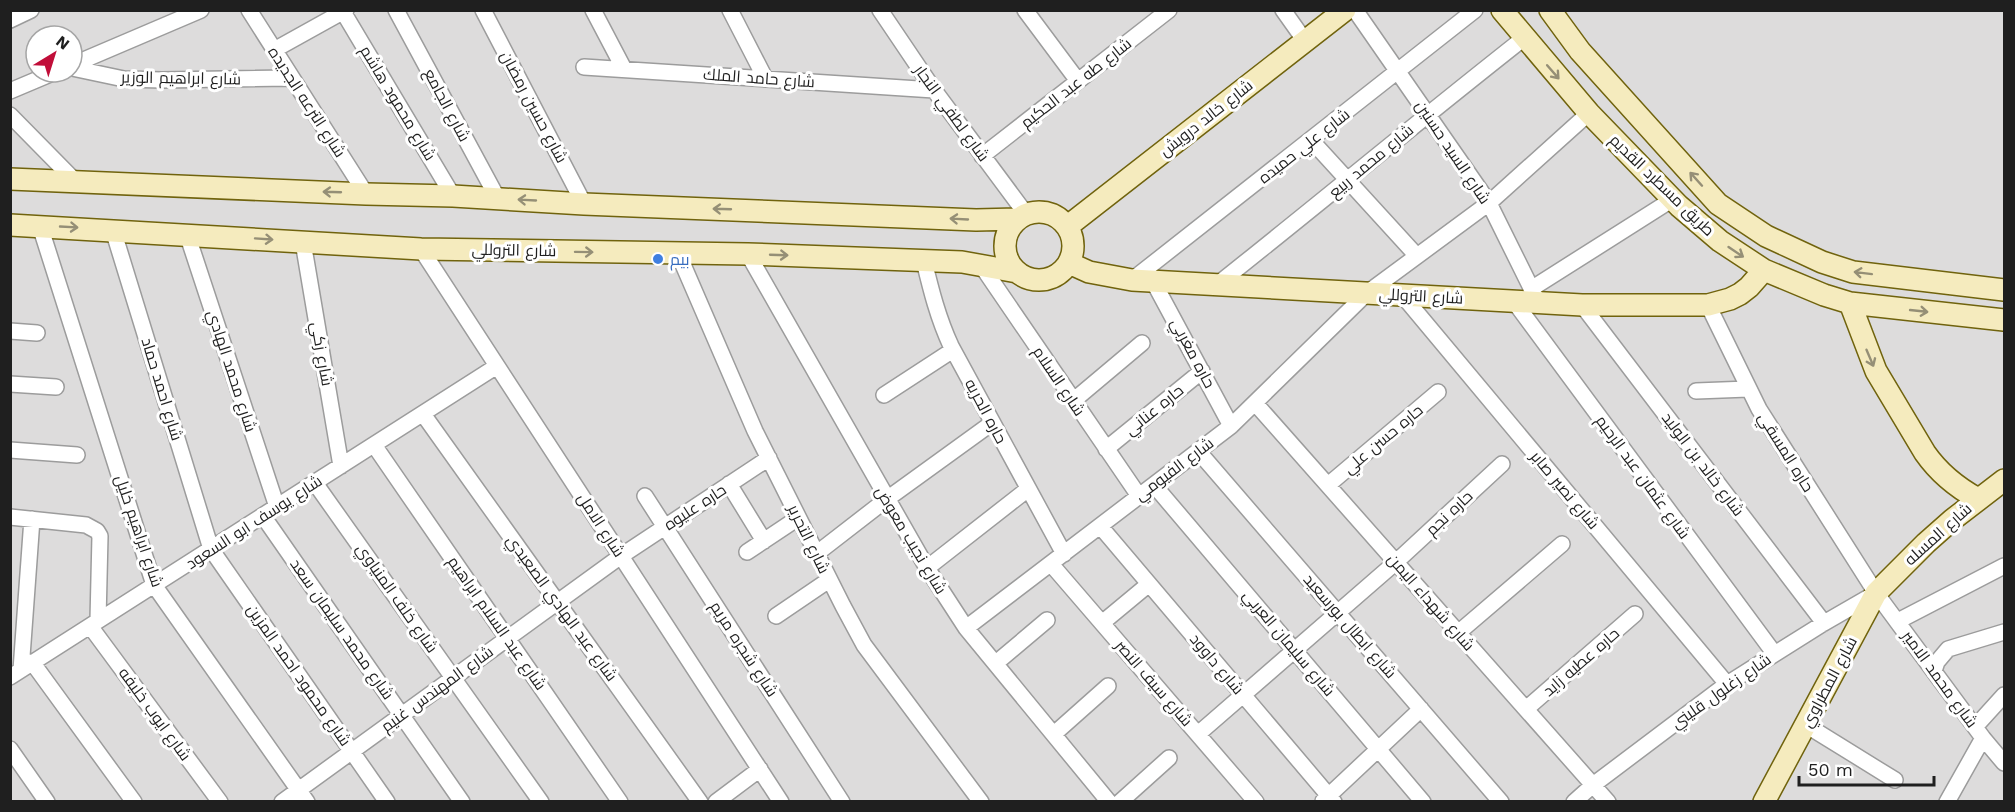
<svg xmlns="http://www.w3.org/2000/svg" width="2015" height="812" font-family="'Work Sans',Cairo,sans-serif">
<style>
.residential{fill:#dddcdc;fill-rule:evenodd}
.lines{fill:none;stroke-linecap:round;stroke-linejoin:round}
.street-casing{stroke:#9c9c9c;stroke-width:18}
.secondary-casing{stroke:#70630d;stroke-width:24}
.street{stroke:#fff;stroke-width:15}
.secondary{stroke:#f5ebbe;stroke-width:21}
.oneway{stroke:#958f76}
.shop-dot{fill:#3f7fe0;stroke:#fff;stroke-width:2}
.labels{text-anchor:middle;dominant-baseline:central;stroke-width:6;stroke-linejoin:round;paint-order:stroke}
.street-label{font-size:16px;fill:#1f1f1f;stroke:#fff}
.shop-label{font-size:16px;fill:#366cbe;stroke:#fff;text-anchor:start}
</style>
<rect width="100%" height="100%" fill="#efeae6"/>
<path class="residential" d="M10,11H2004V801H11ZM36,36H72V72H36Z"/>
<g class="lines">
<defs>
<path id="street" d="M249,10L366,194
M342,10L453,196
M396,10L498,199
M483,10L584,204
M593,10L624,69
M730,10L765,78
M880,10L934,90L1026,214
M1025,10L1078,81
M1283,10L1305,41
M1355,10L1489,203L1538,302
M10,20L31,10
M274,50L346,10
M72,65L201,10
M584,67L934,90
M72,68L124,79L162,80L291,78
M10,91L55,72
M10,115L76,182
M1311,140L1417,256
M982,156L1169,10
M40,226L154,585L307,802
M113,230L211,549L387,802
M187,234L277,507
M303,242L341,466
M421,249L781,802
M678,253L755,431L843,606L864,645L981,802
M748,254L927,568L966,628L1109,802
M924,261C931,290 938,318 951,346L1064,554
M981,265L1139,496
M1132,280L1475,10
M1153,281L1231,426
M1218,284C1320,203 1421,119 1524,38
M1531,289L1673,199
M1403,296L1727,684
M1513,300L1774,653
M1582,305L1824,623
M1708,305L1759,409L1876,593L1983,738L2004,763
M10,331L37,333
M10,384L56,387
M1696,391L1748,389
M884,395L953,350
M1073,401L1142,343
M1255,403L1608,802
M423,414L700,802
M374,445L620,802
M1106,449L1202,371
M10,450L77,455
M1198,451L1501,802
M315,483L541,802
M729,484L764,541
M1154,485L1423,802
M1328,485L1438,392
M645,496L842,802
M263,516L462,802
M10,517L86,525L97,531L100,536L98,620
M1100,526L1334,802
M747,552L798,518
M816,554L887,499L992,423
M1051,564L1256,802
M927,568L1028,489
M776,616L829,580
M1898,621L2004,566
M1102,623L1149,584
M90,626L220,802
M966,628L1231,426L1367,293L1489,203L1589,113
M1458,633L1562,544
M32,662L134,802
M996,663L1047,620
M21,670L32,519
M1934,671L1937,662L1948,649L2004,632
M10,677L497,366
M1526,709L1635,614
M1806,725L1895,780
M1975,727L2004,695
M1054,734L1108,686
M1198,734L1396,562L1502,464
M10,749L47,802
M1323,801L1421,709
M282,802L621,556L769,458
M716,802L760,769
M1120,802L1169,758
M1574,802L1593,785L1727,684L1824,623L1876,593
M1947,802L1983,738"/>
<path id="secondary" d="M1502,10L1589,113L1679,206L1720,241L1764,270L1824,295L1850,303L2004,320
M1550,10L1580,51L1718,204L1766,236L1822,262L1853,272L2004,290
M10,179L366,194L453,196L584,204L976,220L1017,219
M1005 246a34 34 0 1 1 68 0a34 34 0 1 1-68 0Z
M10,225L421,249L748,254L962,262L1017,272
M1068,226L1345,10
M1069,263L1089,272L1132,280L1582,305H1708L1730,299L1740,294L1749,287L1764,270
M1850,303L1876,371L1925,453C1939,473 1956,487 1978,499
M1764,802L1876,593L1926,543L1952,520L2004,480"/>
</defs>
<use href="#street" class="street-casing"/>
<use href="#secondary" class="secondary-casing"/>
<use href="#street" class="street"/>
<use href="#secondary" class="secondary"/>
</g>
<defs><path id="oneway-shaft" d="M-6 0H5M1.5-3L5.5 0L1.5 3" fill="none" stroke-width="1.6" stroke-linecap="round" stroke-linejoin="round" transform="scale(1.5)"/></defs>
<g class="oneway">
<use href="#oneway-shaft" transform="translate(1553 72) rotate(49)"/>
<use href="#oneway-shaft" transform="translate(1696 179) rotate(-132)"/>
<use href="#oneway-shaft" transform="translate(332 192) rotate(-178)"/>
<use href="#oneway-shaft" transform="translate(527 200) rotate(-177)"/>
<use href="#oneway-shaft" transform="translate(722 209) rotate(-178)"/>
<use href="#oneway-shaft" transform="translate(959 219) rotate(-177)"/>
<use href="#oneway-shaft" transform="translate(69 227) rotate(3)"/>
<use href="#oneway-shaft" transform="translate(264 239) rotate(4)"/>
<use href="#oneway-shaft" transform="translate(584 252) rotate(1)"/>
<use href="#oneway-shaft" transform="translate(1736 252) rotate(34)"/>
<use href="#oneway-shaft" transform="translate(779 255) rotate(2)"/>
<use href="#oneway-shaft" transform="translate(1863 273) rotate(-173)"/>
<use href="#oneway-shaft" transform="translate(1919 311) rotate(6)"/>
<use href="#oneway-shaft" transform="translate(1870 358) rotate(67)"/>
</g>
<circle class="shop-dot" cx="658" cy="259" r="6"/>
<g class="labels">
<g class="street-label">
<text transform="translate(181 78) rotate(1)">شارع ابراهيم الوزير</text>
<text transform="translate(759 78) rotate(4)">شارع حامد الملك</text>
<text transform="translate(1076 83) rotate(-38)">شارع طه عبد الحكيم</text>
<text transform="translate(307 102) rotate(57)">شارع الترعه الجديده</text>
<text transform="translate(398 103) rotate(59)">شارع محمود هاشم</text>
<text transform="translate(447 105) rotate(62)">شارع الجامع</text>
<text transform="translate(534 107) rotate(62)">شارع حسين رمضان</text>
<text transform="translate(952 113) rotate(54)">شارع لطفي النجار</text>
<text transform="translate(1206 118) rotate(-38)">شارع خالد درويش</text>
<text transform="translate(1304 146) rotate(-38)">شارع علي حميده</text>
<text transform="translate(1453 152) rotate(56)">شارع السيد حسنين</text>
<text transform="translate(1371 161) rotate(-40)">شارع محمد ربيع</text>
<text transform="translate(1662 185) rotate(44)">طريق مسطرد القديم</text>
<text transform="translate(514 250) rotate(1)">شارع التروللي</text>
<text transform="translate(1421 296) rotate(3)">شارع التروللي</text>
<text transform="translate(1193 353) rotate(62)">حاره مغربي</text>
<text transform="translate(322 354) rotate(80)">شارع زكي</text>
<text transform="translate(232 371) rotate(72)">شارع محمد الهادي</text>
<text transform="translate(1059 381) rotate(56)">شارع السلام</text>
<text transform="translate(162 389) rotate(73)">شارع احمد حماد</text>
<text transform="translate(1154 410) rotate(-39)">حاره عناني</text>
<text transform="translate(986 411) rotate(62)">حاره الحريه</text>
<text transform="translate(1383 439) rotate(-40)">حاره حسن علي</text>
<text transform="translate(1786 452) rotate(58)">حاره المسقي</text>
<text transform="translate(1703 464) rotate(53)">شارع خالد بن الوليد</text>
<text transform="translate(1174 469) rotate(-37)">شارع الفيومي</text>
<text transform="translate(1643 477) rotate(54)">شارع عثمان عبد الرحيم</text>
<text transform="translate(1565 490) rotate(50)">شارع نصير صابر</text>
<text transform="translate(695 507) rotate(-33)">حاره عليوه</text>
<text transform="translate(1449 513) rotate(-43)">حاره نجم</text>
<text transform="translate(254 522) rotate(-33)">شارع يوسف ابو السعود</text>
<text transform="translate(601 525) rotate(57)">شارع الامل</text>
<text transform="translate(139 531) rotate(71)">شارع ابراهيم خليل</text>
<text transform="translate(1938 534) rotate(-42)">شارع المسله</text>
<text transform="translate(809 539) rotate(64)">شارع التحرير</text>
<text transform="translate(911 540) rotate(59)">شارع نجيب معوض</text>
<text transform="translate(397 598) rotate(55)">شارع خلف المنياوي</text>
<text transform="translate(1431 602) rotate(49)">شارع شهداء اليمن</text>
<text transform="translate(562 608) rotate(54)">شارع عبد الهادي الصعيدي</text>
<text transform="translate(497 623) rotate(55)">شارع عبد السلام ابراهيم</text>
<text transform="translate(1350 626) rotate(49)">شارع ابطال بورسعيد</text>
<text transform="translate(342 629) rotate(55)">شارع محمد سليمان سعد</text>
<text transform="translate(1289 643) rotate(50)">شارع سليمان العربي</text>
<text transform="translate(744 649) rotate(57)">شارع شجره مريم</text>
<text transform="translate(1581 662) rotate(-41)">حاره عطيه زايد</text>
<text transform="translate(1217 664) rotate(50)">شارع داوود</text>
<text transform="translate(299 675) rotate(55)">شارع محمود احمد المزين</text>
<text transform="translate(1940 679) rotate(54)">شارع محمد الامير</text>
<text transform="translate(1829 682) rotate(-62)">شارع المطراوي</text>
<text transform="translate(1154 683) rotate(49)">شارع سيف النصر</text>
<text transform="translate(437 689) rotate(-36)">شارع المهندس غنيم</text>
<text transform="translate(1721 691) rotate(-35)">شارع زغلول قليني</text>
<text transform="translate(155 714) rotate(54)">شارع ايوب خليفه</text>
</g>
<g class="shop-label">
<text x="670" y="259">بيم</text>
</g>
</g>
<rect width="2015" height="812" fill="none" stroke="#1f1f1f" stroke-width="24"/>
<g transform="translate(54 54) rotate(38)"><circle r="28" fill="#ffffff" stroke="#a5a5a5" stroke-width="1.5"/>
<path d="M0-4.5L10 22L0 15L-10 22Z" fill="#c10e39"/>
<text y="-9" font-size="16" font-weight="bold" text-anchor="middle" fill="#1f1f1f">N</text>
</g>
<path d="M1799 776v9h135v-9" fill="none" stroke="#1f1f1f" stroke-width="3"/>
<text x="1808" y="776" font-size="18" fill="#1f1f1f" stroke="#ffffff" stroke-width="4.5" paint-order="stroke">50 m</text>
</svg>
